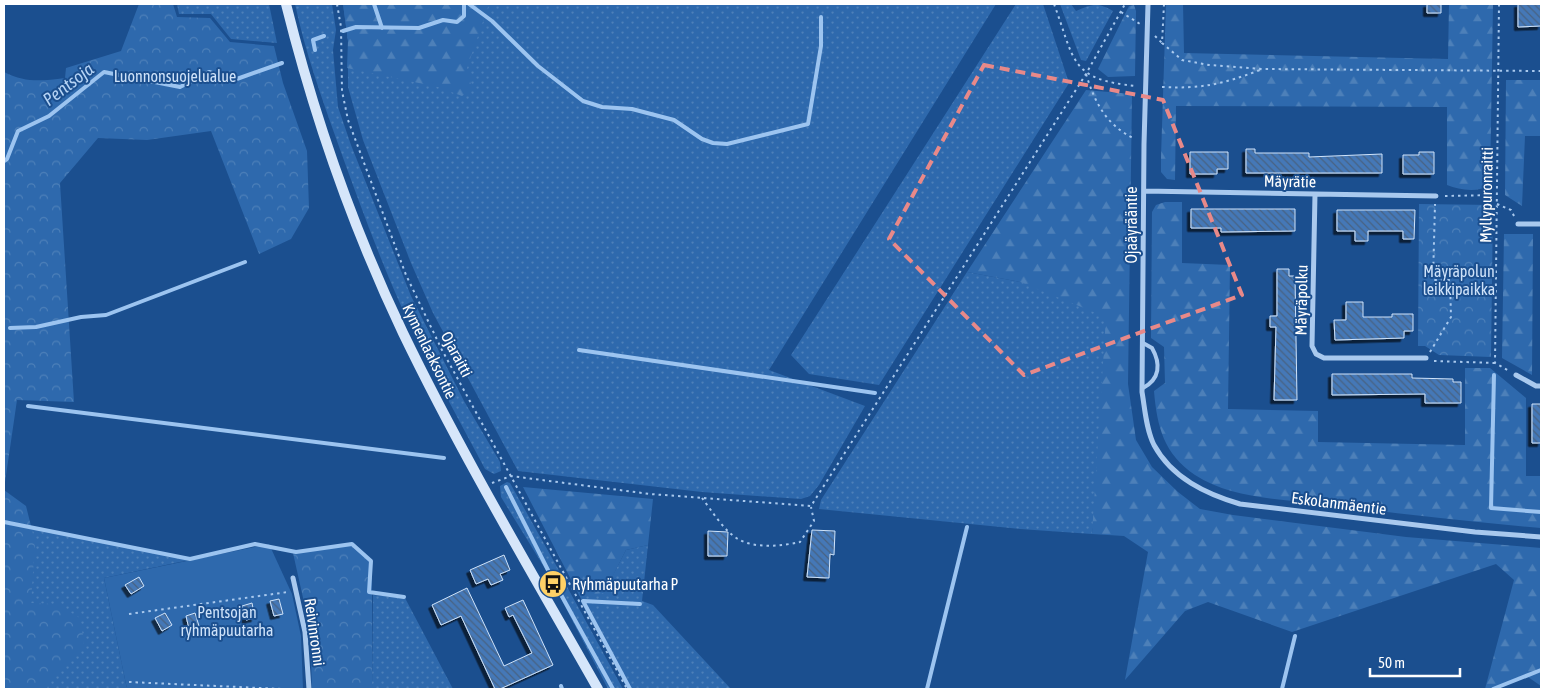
<svg xmlns="http://www.w3.org/2000/svg" width="1545" height="693" font-family="'Asap Condensed',sans-serif">
<style>
.grass{fill:url(#grass-dots)}
.forest{fill:url(#forest-firs)}
.park{fill:url(#park-crowns)}
.garden{fill:#2e69ad}
.lines{fill:none;stroke-linecap:round;stroke-linejoin:round}
.stream{stroke:#9cc4f0;stroke-width:4}
.building{fill:url(#building-back-hatch);stroke:#cfe3fa;filter:url(#shadow)}
.path{stroke:#a9c9ee;stroke-width:2;stroke-dasharray:2.5 4;stroke-linecap:butt}
.service{stroke:#a9c9ee;stroke-width:4}
.minor{stroke:#a9c9ee;stroke-width:5}
.secondary{stroke:#d6e6fa;stroke-width:10}
.marked{fill:none;stroke:#e88989;stroke-width:4;stroke-dasharray:10 6;stroke-linejoin:round}
.labels{text-anchor:middle;dominant-baseline:central;stroke-width:4;stroke-linejoin:round;paint-order:stroke}
.park-label{font-size:16px;fill:#cfe3fa;stroke:#1b4f8f}
.street-label{font-size:16px;fill:#fff;stroke:#1b4f8f}
.poi-label{font-size:16px;fill:#fff;stroke:#1b4f8f;text-anchor:start}
.water-label{font-size:18px;font-style:italic;fill:#b5d3f5;stroke:#1b4f8f}
</style>
<defs>
<pattern id="grass-dots" width="8" height="8" patternUnits="userSpaceOnUse" patternTransform="scale(1.25)"><rect width="8" height="8" fill="#2e69ad"/><path d="M2 2h.1M6 6h.1" fill="none" stroke="#4d80b9" stroke-width="1.8" stroke-linecap="round"/></pattern>
<pattern id="forest-firs" width="22" height="20" patternUnits="userSpaceOnUse" patternTransform="scale(1.25)"><rect width="22" height="20" fill="#2e69ad"/><path d="M5 1l3.5 6h-7zM16 11l3.5 6h-7z" fill="#4d80b9"/></pattern>
<pattern id="park-crowns" width="20" height="18" patternUnits="userSpaceOnUse" patternTransform="scale(1.25)"><rect width="20" height="18" fill="#2e69ad"/><path d="M2 6a3 3 0 1 1 6 0M12 15a3 3 0 1 1 6 0" fill="none" stroke="#4d80b9"/></pattern>
<pattern id="building-back-hatch" width="6" height="6" patternUnits="userSpaceOnUse" patternTransform="scale(1.25)"><rect width="6" height="6" fill="#4478b7"/><path d="M-1 5l2 2M0 0l6 6M5-1l2 2" fill="none" stroke="#486282"/></pattern>
<filter id="shadow"><feDropShadow dx="-3.5" dy="3.5" stdDeviation="0" flood-color="#0009"/></filter>
</defs>
<rect width="100%" height="100%" fill="#1b4f8f"/>
<path class="grass" d="M177,4H269L277,43L231,39L211,14H179Z
M295,4H332L336,30L333,50L338,107L351,145L411,296L464,401L500,462L501,471L494,474L485,469C459,420 432,371 408,321C381,263 359,202 337,141C321,96 305,51 295,4Z
M343,4H996L769,370L865,406L819,485L810,496L801,499L702,492L518,471L433,313L411,263L363,140L348,87V41Z
M1016,4H1043L1069,83L879,385L809,374L791,355Z
M1060,4H1071L1076,11C1092,4 1098,2 1113,11L1086,61L1081,60Z
M967,272L1020,282L1125,311L1092,534L1020,529L819,509L821,500Z
M507,482L510,483L561,574L555,580H552L501,497L500,486Z
M29,527L194,559L104,578L127,689H17Z
M648,545L642,601L653,605L731,689H631L579,595L604,592L626,550Z
M562,583H565L623,689H608L558,593L559,586Z
M373,595L405,598L453,689H372Z"/>
<path class="forest" d="M343,4H489L467,68L472,89L462,96L438,87L347,68L348,41Z
M1166,4H1183L1184,53L1448,59L1449,4H1493L1490,185C1477,193 1460,190 1447,185V107L1176,106L1175,180L1167,179L1161,172V157Z
M1134,5L1136,11L1135,76L1108,77L1098,69L1129,6Z
M1506,80H1541V136H1525L1522,206L1505,195Z
M1086,90L1132,94L1128,384L1136,440L1152,467L1178,492L1200,509L1233,515L1406,537L1541,548V686L1528,677L1492,689H1485L1514,580L1496,564L1292,632L1208,602L1185,611L1125,680L1148,552L1124,536L1092,534L1106,317L1020,282L967,272Z
M1165,202H1182V263L1230,265L1228,409L1318,411V442L1465,445V368H1490L1526,398V476H1541V528C1471,522 1401,514 1331,505C1287,499 1233,500 1195,475C1164,454 1157,427 1154,391L1165,383L1164,347L1151,338L1152,212L1156,205Z
M1504,234H1533L1532,375L1502,358Z
M523,487L653,499L648,545L626,550L604,593L579,595Z"/>
<path class="park" d="M139,4H173L177,17L210,18L230,42L274,46L283,83L307,151L309,208L291,239L259,254L211,131L147,140L98,138L60,183L74,402L17,400L4,489V72C26,83 41,81 65,78L66,68L121,51Z
M1419,204L1493,205L1491,357L1439,355L1425,346H1418Z
M4,490L26,506L35,542L31,603L56,604L80,618L84,643L49,682L47,689H4Z
M351,545L372,561V689H312L310,629L293,553Z"/>
<path class="garden" d="M269,544L292,594L301,636L303,689H127L104,578Z"/>
<g class="lines">
<path class="stream" d="M374,4L382,28
M469,4L492,21L538,66L583,101L602,107L632,109L674,120L702,139L713,143L727,144L808,124L821,46V17
M343,31L356,27L419,28L443,20L457,22L464,16V4
M315,50L313,40L324,36
M4,161L7,159L18,131L49,116L104,72L180,87L209,72L234,80L282,63
M10,328L36,327L81,317L106,315L245,262
M579,350L875,393
M1494,375L1491,508L1541,512
M28,406L444,458
M506,487L552,578
M4,522L190,559L255,544L296,552L352,544L371,561L369,592L404,597
M559,591L613,689
M561,686L562,689
M630,689L583,601L640,604
M927,689L967,527
M1282,689L1295,636
M1493,689L1541,670"/>
</g>
<path class="building" d="M1427,4H1441V13H1427Z
M1518,4H1541V26L1518,27Z
M1246,149H1255V153H1309V157L1382,154V173H1246Z
M1190,152H1228V169H1217V174H1190Z
M1419,152H1434V174H1403V155H1419Z
M1191,209H1295V231L1221,232V228H1191Z
M1337,210H1415L1414,239H1403V231H1368V241H1355V231H1337Z
M1277,269H1289V276H1295L1297,400H1274L1276,327H1270V316H1277Z
M1346,302H1363V317H1392V314H1413V331H1404V338L1335,340L1334,320H1346Z
M1332,374H1412V378L1453,379V382H1461V403H1425V394L1332,395Z
M1532,404H1541V443H1532Z
M812,530L835,531L834,555L830,554L829,578L807,577Z
M708,531L728,532L727,556H708Z
M504,555L510,570L500,574L503,580L491,585L488,579L476,584L470,570Z
M139,577L144,586L131,594L125,585Z
M467,588L504,666L532,653L513,615L509,617L505,608L523,600L553,665L500,689H495L461,616L441,625L432,605Z
M279,599L283,614L274,616L270,601Z
M252,603L255,618L246,620L242,606Z
M165,613L172,625L162,631L155,618Z
M195,613L199,626L189,629L186,616Z"/>
<g class="lines">
<path class="path" d="M337,4L341,27L342,91L348,120L406,275L442,350L627,689
M1054,4C1075,60 1069,80 1137,86
M1164,4L1162,43L1182,60L1209,65L1263,69L1541,71
M1499,4L1495,363L1509,371
M1121,12L1140,24
M1155,36L1162,43
M1086,74C1095,103 1106,125 1135,139
M1162,87C1202,89 1223,84 1260,70
M1445,196L1497,195
M1497,204L1511,210L1514,216
M1430,352L1451,317L1450,280H1433L1435,204
M1434,361L1495,363
M492,483L511,476L650,494L811,506L1086,74L1125,4
M702,498C712,511 724,531 738,539C755,549 782,546 800,542L814,521L811,507
M553,584L566,578
M129,614L288,592
M129,682L282,689"/>
<path class="service" d="M1143,388C1160,379 1161,364 1152,348L1143,343"/>
<path class="minor" d="M1148,4L1144,144L1142,392C1145,409 1146,429 1154,445C1172,478 1206,494 1240,504L1475,532L1541,537
M1144,191L1436,196
M1315,194L1312,346L1316,354L1324,358H1426
M1518,224H1541
M1516,375L1536,386H1541
M293,578L305,632L309,689"/>
<path class="secondary" d="M286,4C314,116 353,228 403,333C462,455 531,571 598,689"/>
</g>
<path class="marked" d="M984,65L1163,100L1242,295L1024,375L889,239Z"/>
<defs>
<symbol id="bus-disc" viewBox="-11 -11 22 22"><circle r="9.5" fill="#ffd166" stroke="#1b4f8f"/><path d="M-5-6H5V4H4V6H2V4H-2V6H-4V4H-5ZM-3.5-4V0h7V-4ZM-3.5 1.2v1.5H-2V1.2ZM2 1.2v1.5H3.5V1.2Z" fill="#111"/></symbol>
</defs>
<g fill-rule="evenodd">
<use href="#bus-disc" x="537" y="568" width="32" height="32"/>
</g>
<g class="labels">
<g class="park-label">
<text x="175" y="76">Luonnonsuojelualue</text>
<text x="1459" y="271">Mäyräpolun<tspan x="1459" dy="18">leikkipaikka</tspan></text>
<text x="227" y="612">Pentsojan<tspan x="227" dy="18">ryhmäpuutarha</tspan></text>
</g>
<g class="street-label">
<text transform="translate(1290 181) rotate(1)">Mäyrätie</text>
<text transform="translate(1486 195) rotate(-89)">Myllypuronraitti</text>
<text transform="translate(1131 225) rotate(-90)">Ojaäyrääntie</text>
<text transform="translate(1301 300) rotate(-89)">Mäyräpolku</text>
<text transform="translate(430 351) rotate(64)">Kymenlaaksontie</text>
<text transform="translate(457 354) rotate(62)">Ojaraitti</text>
<text transform="translate(1339 503) rotate(7)">Eskolanmäentie</text>
<text transform="translate(315 632) rotate(82)">Reivinronni</text>
</g>
<g class="poi-label">
<text x="572" y="584">Ryhmäpuutarha P</text>
</g>
<g class="water-label">
<text transform="translate(68 84) rotate(-37)">Pentsoja</text>
</g>
</g>
<rect width="1545" height="693" fill="none" stroke="#ffffff" stroke-width="10"/>
<path d="M1370 668v8h90v-8" fill="none" stroke="#ffffff" stroke-width="2.5"/>
<text x="1378" y="668" font-size="15" fill="#ffffff" stroke="#1b4f8f" stroke-width="4" paint-order="stroke">50 m</text>
</svg>
